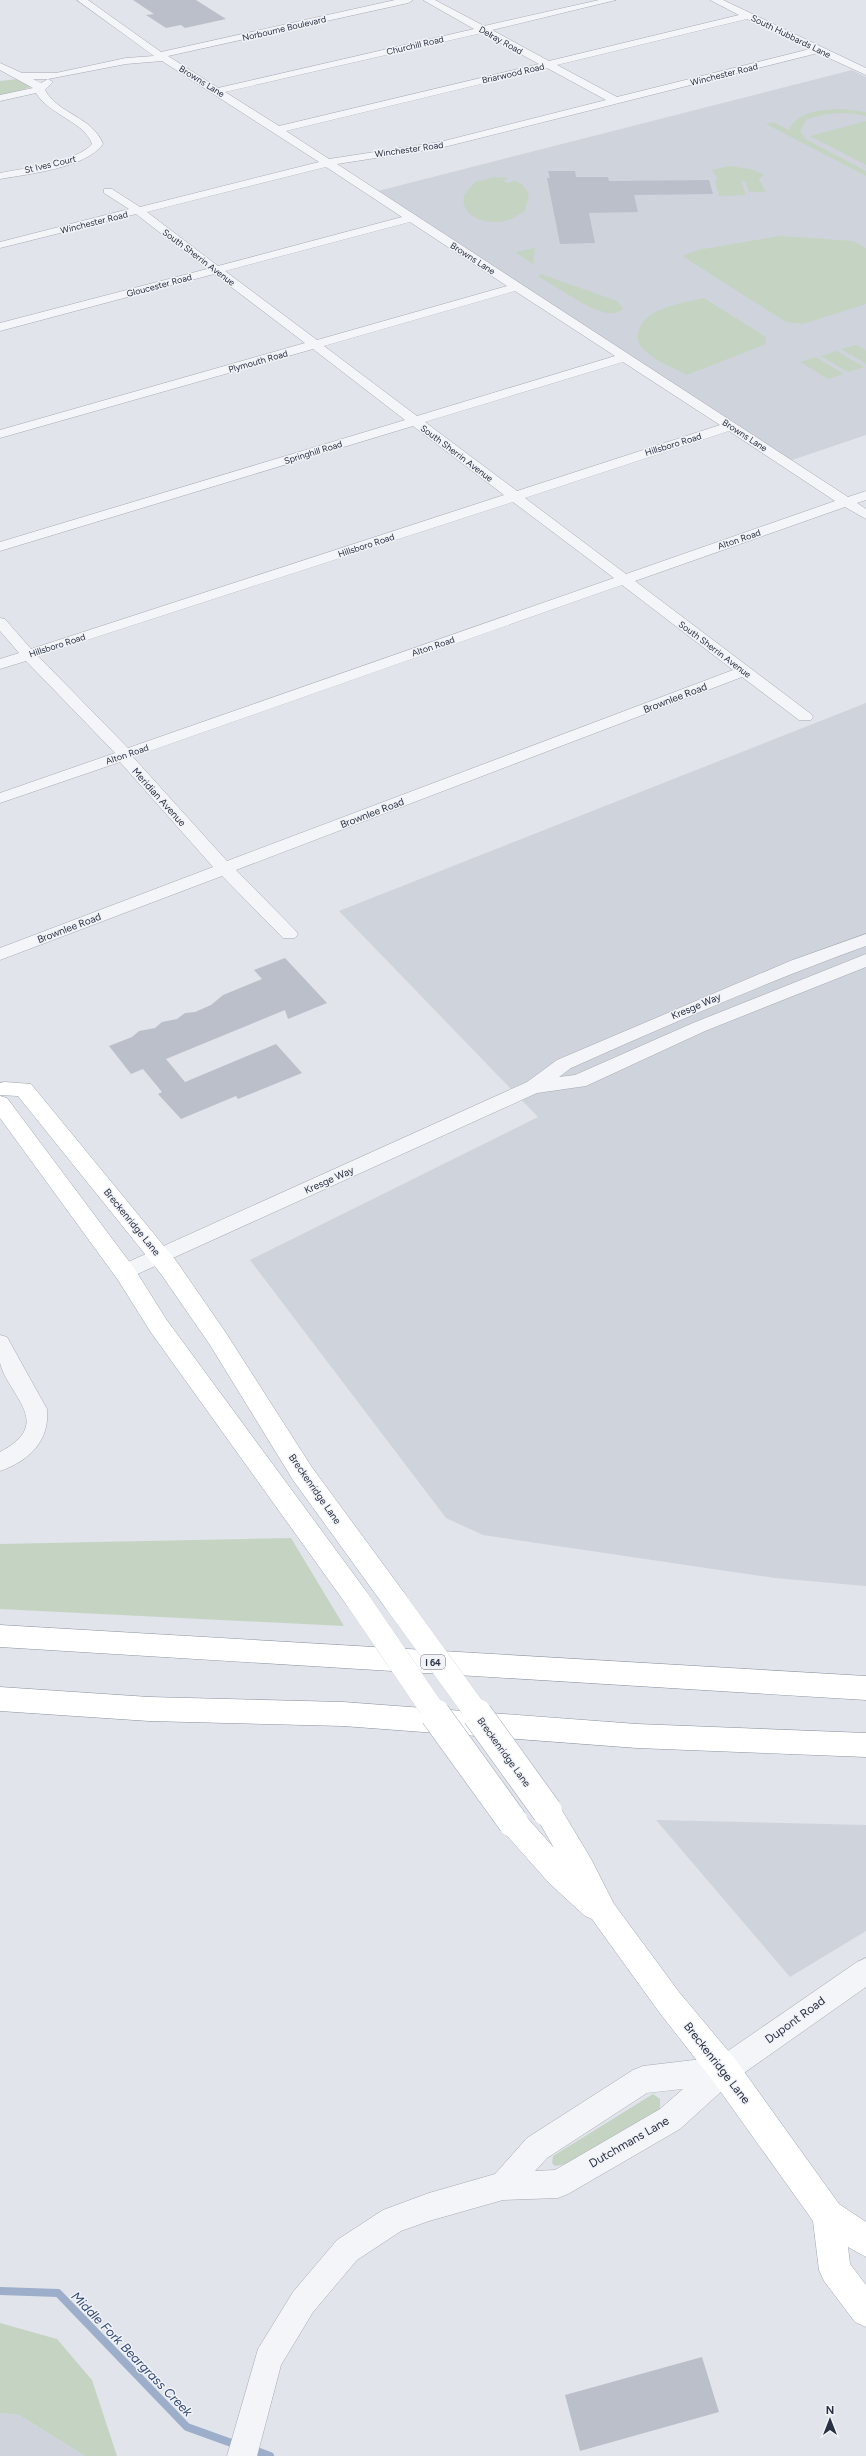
<svg xmlns="http://www.w3.org/2000/svg" width="866" height="2456" font-family="Figtree,sans-serif">
<style>
.built{fill:#cfd3dc}
.green{fill:#c5d4c2}
.lines{fill:none;stroke-linecap:round;stroke-linejoin:round}
.stream{stroke:#9caeca;stroke-width:8}
.building{fill:#bbbfca}
.minor-casing{stroke:#a6aab4;stroke-width:1}
.major-casing{stroke:#a0a7b6;stroke-width:1}
.highway-casing{stroke:#8890a1;stroke-width:1}
.minor{fill:#f4f5f8;fill-rule:evenodd}
.major{fill:#fff;fill-rule:evenodd}
.highway{fill:#fff;fill-rule:evenodd}
.major-bridge-far1-casing{stroke:#a0a7b6;stroke-width:24;stroke-linecap:butt}
.major-bridge-casing{stroke:#a0a7b6;stroke-width:31;stroke-linecap:butt}
.major-bridge-far1{stroke:#fff;stroke-width:24}
.major-bridge{stroke:#fff;stroke-width:30}
.labels{text-anchor:middle;dominant-baseline:central;stroke-width:3;stroke-linejoin:round;paint-order:stroke}
.far-street-label{font-size:9px;fill:#293042;stroke:#f1f3f7}
.shield{fill:#f1f3f7;stroke:#656a78;stroke-width:1}
.shield-label{font-size:9px;font-weight:bold;fill:#293042}
.street-label{font-size:10px;fill:#293042;stroke:#f1f3f7}
.near-street-label{font-size:12px;fill:#293042;stroke:#f1f3f7}
.near-water-label{font-size:13px;font-style:italic;fill:#324b77;stroke:#f1f3f7}
</style>
<rect width="100%" height="100%" fill="#e1e4ea"/>
<path class="built" d="M852,70L866,77V435L789,461L378,191Z
M866,703V1586L775,1578L483,1535L446,1518L250,1260L538,1117L339,911Z
M656,1820L866,1825V1931L790,1977Z
M0,2413L19,2415L85,2456H0Z"/>
<path class="green" d="M18,79L31,85V87L0,97V81Z
M842,109L866,112V116C846,111 825,112 806,120L800,131L807,140L866,171V176L766,124L773,122L789,130C798,110 821,110 842,109Z
M866,121V165L810,136Z
M729,166L750,169L764,174L759,180L766,192H749L745,181H741L746,195L719,196L715,181L718,179L712,170Z
M495,177L509,178L503,181L509,183L515,180L523,185L529,194L525,211C518,215 512,220 505,221C489,225 459,218 464,195L475,182Z
M780,236L853,241L866,248V304L803,324L786,322L682,256L697,250Z
M535,248L533,264L515,252Z
M541,274L617,301L623,309C607,327 556,284 538,277Z
M704,298L766,337V344L687,375C672,367 651,360 640,345C638,342 637,338 638,334C641,308 683,303 704,298Z
M856,345L866,350V364L841,349Z
M836,351L864,367L848,372L821,356Z
M816,357L844,374L828,379L800,362Z
M291,1538L344,1626L0,1609V1544Z
M653,2094L660,2099V2110C631,2128 589,2162 555,2166L552,2163L553,2156Z
M0,2323L57,2339L92,2380L117,2456H85L19,2415L0,2413Z"/>
<g class="lines">
<path class="stream" d="M0,2291L58,2293L187,2427L237,2445
M251,2449L270,2456"/>
</g>
<path class="building" d="M133,0H196L226,19L185,28L181,25L166,28L146,15L154,14Z
M548,171H575L576,177H608L609,181L709,180L713,194L634,195L638,212L589,213L595,243L560,244L547,178H550Z
M285,958L327,1003L288,1019L285,1010L166,1059L185,1082L276,1044L302,1073L238,1099L236,1096L181,1119L158,1094L162,1092L143,1069L131,1074L109,1046L132,1037L139,1031L155,1028L162,1022L177,1019L185,1013L195,1012L211,1005L223,995L262,979L254,970Z
M702,2357L719,2412L580,2451L565,2395Z"/>
<g class="lines">
<defs>
<path id="minor" d="M77,0H88L161,52L395,0H413L408,3L168,56L218,88L474,29L423,0H435L484,26L599,0H616L492,30L549,61L739,15L710,0H723L866,68V75L818,53L440,148L337,164L848,497L866,491V500L857,503L866,509V519L845,507L635,581L811,714L813,717L811,720H799L742,677L236,870L295,930L298,934L295,938H283L222,876L0,960V948L213,867L120,762L0,803V793L115,753L26,661L0,669V659L19,653L0,631V618L5,619L31,649L504,495L413,426L0,551V542L405,420L313,349L0,438V430L305,343L214,274L0,331V323L207,269L136,214L0,248V242L129,209L104,193V189H112L140,207L319,162L162,61L126,64L48,79L53,82L45,90C58,114 93,117 103,144C86,168 28,174 0,179V173C25,168 75,163 92,144C85,122 49,115 36,93L0,101V95L33,88L0,70V63L22,73H56L126,58L154,56ZM747,19L810,49L617,97L557,65ZM482,33L539,64L279,126L225,92ZM547,68L606,100L440,142L329,159L286,131ZM33,79H48L41,83ZM326,167L402,217L218,266L147,212ZM410,222L507,286L317,340L225,271ZM515,291L615,356L417,416L324,346ZM623,362L720,425L517,491L425,422ZM729,431L835,501L626,574L525,498ZM513,502L614,578L128,748L38,656ZM622,585L733,670L227,861L133,757Z
M866,934V946C766,982 668,1025 571,1068L559,1077L575,1075L693,1023L866,954V967L705,1031L586,1086L537,1093L131,1277L124,1280L117,1277L114,1272L117,1267L527,1082L557,1060L790,961Z
M0,1335L7,1337L47,1409C50,1441 29,1461 0,1471V1452C55,1423 9,1397 0,1363C0,1355 0,1343 0,1335Z
M866,1958V1987L734,2080L680,2129L568,2194L558,2198L503,2200L429,2221L401,2231L357,2260L313,2312L281,2365L257,2456H227L258,2349L293,2292L337,2240L383,2210L429,2193L495,2174L527,2138L633,2070L643,2066L719,2057L857,1962ZM683,2089L660,2109L555,2170L535,2171L547,2158L647,2093Z"/>
<path id="major" d="M5,1082L31,1084L177,1262L226,1333L311,1466L405,1594L409,1602L405,1610L396,1613L387,1610L293,1480L210,1345L161,1274L18,1096L0,1095V1083Z
M0,1096L7,1098L134,1268L166,1319L366,1591L370,1599L366,1607L357,1610L348,1607L150,1331L118,1280L0,1118Z
M547,1798L557,1802L591,1859L614,1904L679,1992L735,2059L839,2204L866,2222V2257L848,2247L850,2264L866,2285V2327L855,2322L824,2281L819,2270L813,2221L713,2081L659,2012L592,1919L585,1916L549,1883L503,1831L499,1822L503,1813L513,1809L523,1813L554,1848L533,1811L537,1802Z"/>
<path id="highway" d="M0,1625L866,1676V1700L0,1647Z
M0,1687L149,1697L343,1702L637,1724L866,1733V1757L637,1748L343,1726L149,1721L0,1711Z"/>
</defs>
<use href="#minor" class="minor-casing"/>
<use href="#major" class="major-casing"/>
<use href="#highway" class="highway-casing"/>
<use href="#minor" class="minor"/>
<use href="#major" class="major"/>
<use href="#highway" class="highway"/>
<defs>
<path id="major-bridge-far1" d="M357,1599L436,1715
M396,1602L478,1715"/>
<path id="major-bridge" d="M435,1714L513,1822
M477,1714L547,1811"/>
</defs>
<use href="#major-bridge-far1" class="major-bridge-far1-casing"/>
<use href="#major-bridge" class="major-bridge-casing"/>
<use href="#major-bridge-far1" class="major-bridge-far1"/>
<use href="#major-bridge" class="major-bridge"/>
</g>
<g class="labels">
<g class="far-street-label">
<text transform="translate(284 28) rotate(-13)">Norbourne Boulevard</text>
<text transform="translate(791 36) rotate(26)">South Hubbards Lane</text>
<text transform="translate(501 40) rotate(29)">Delray Road</text>
<text transform="translate(415 45) rotate(-13)">Churchill Road</text>
<text transform="translate(513 73) rotate(-13)">Briarwood Road</text>
<text transform="translate(724 74) rotate(-14)">Winchester Road</text>
<text transform="translate(202 81) rotate(32)">Browns Lane</text>
<text transform="translate(409 149) rotate(-8)">Winchester Road</text>
<text transform="translate(50 164) rotate(-13)">St Ives Court</text>
<text transform="translate(94 222) rotate(-14)">Winchester Road</text>
<text transform="translate(199 257) rotate(37)">South Sherrin Avenue</text>
<text transform="translate(473 258) rotate(33)">Browns Lane</text>
<text transform="translate(159 285) rotate(-15)">Gloucester Road</text>
<text transform="translate(258 361) rotate(-16)">Plymouth Road</text>
<text transform="translate(745 435) rotate(33)">Browns Lane</text>
<text transform="translate(673 444) rotate(-17)">Hillsboro Road</text>
<text transform="translate(313 452) rotate(-17)">Springhill Road</text>
<text transform="translate(457 453) rotate(37)">South Sherrin Avenue</text>
<text transform="translate(739 539) rotate(-19)">Alton Road</text>
<text transform="translate(366 545) rotate(-18)">Hillsboro Road</text>
<text transform="translate(57 645) rotate(-18)">Hillsboro Road</text>
<text transform="translate(433 646) rotate(-19)">Alton Road</text>
<text transform="translate(715 649) rotate(37)">South Sherrin Avenue</text>
<text transform="translate(127 754) rotate(-19)">Alton Road</text>
</g>
<rect class="shield" x="421" y="1655" width="24" height="14" rx="3"/>
<g class="shield-label">
<text x="433" y="1662">I 64</text>
</g>
<g class="street-label">
<text transform="translate(675 698) rotate(-21)">Brownlee Road</text>
<text transform="translate(159 797) rotate(48)">Meridian Avenue</text>
<text transform="translate(372 813) rotate(-21)">Brownlee Road</text>
<text transform="translate(69 928) rotate(-21)">Brownlee Road</text>
<text transform="translate(696 1006) rotate(-23)">Kresge Way</text>
<text transform="translate(329 1180) rotate(-24)">Kresge Way</text>
<text transform="translate(132 1222) rotate(51)">Breckenridge Lane</text>
<text transform="translate(315 1489) rotate(55)">Breckenridge Lane</text>
<text transform="translate(504 1752) rotate(54)">Breckenridge Lane</text>
</g>
<g class="near-street-label">
<text transform="translate(795 2020) rotate(-36)">Dupont Road</text>
<text transform="translate(717 2063) rotate(52)">Breckenridge Lane</text>
<text transform="translate(629 2142) rotate(-30)">Dutchmans Lane</text>
</g>
<g class="near-water-label">
<text transform="translate(132 2354) rotate(46)">Middle Fork Beargrass Creek</text>
</g>
</g>
<g transform="translate(830 2420)" stroke="#f1f3f7" stroke-width="3" paint-order="stroke">
<path d="M0-3L7 15L0 10L-7 15Z" fill="#293042"/>
<text y="-6" font-size="11" font-weight="bold" text-anchor="middle" fill="#293042">N</text>
</g>
</svg>
